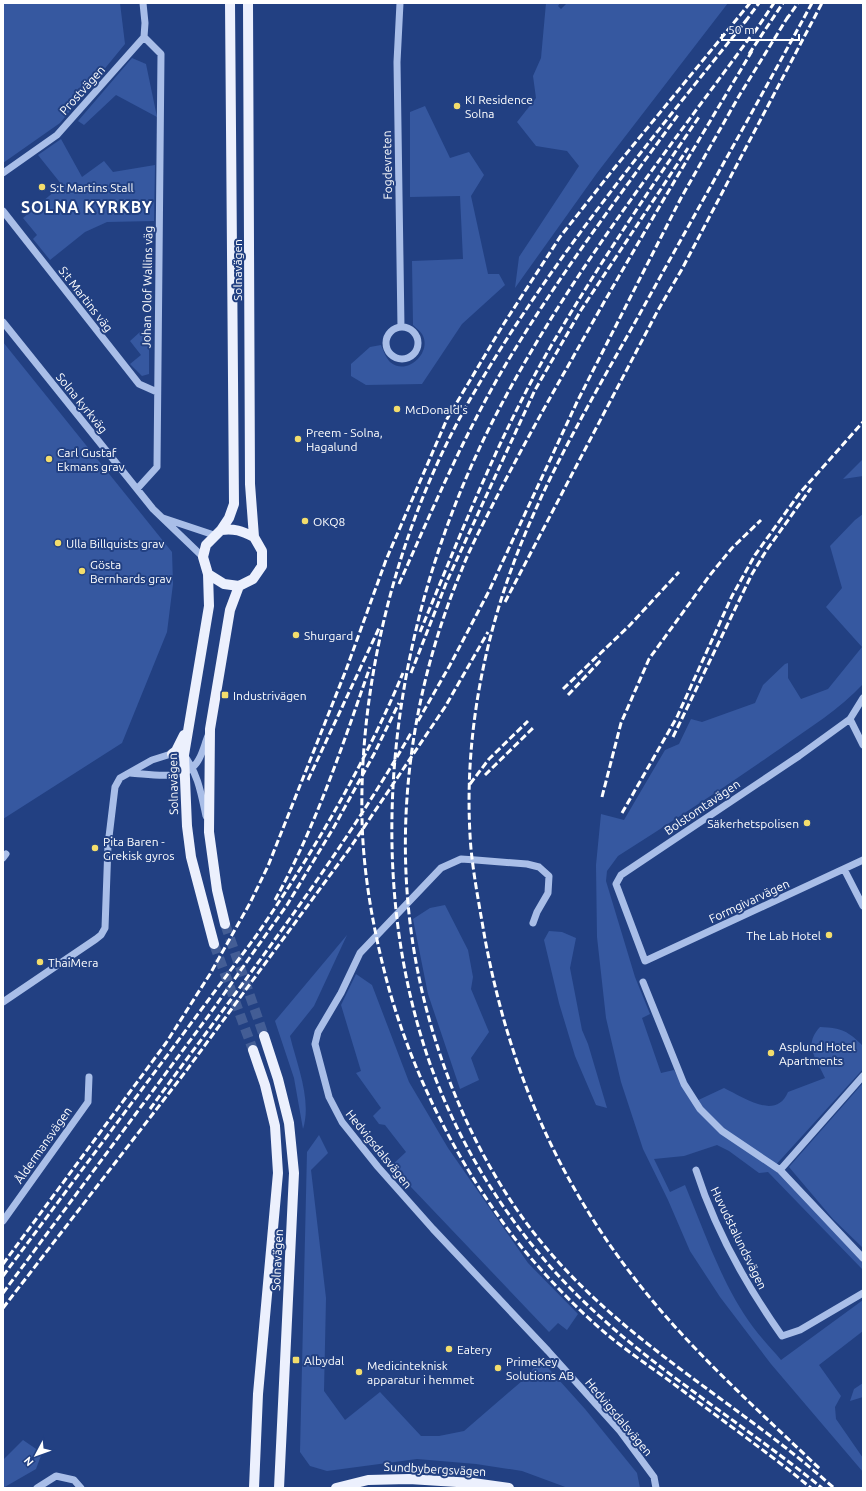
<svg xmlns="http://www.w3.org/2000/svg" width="866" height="1491" font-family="Ubuntu,sans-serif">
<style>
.green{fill:#3658a0}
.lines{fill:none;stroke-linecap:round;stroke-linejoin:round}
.major-tunnel{stroke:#435d95;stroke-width:10;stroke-dasharray:10 5;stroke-linecap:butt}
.minor{stroke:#a9bee8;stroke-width:7}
.major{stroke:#ecf0fd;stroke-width:10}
.rail{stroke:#fff;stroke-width:3;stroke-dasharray:7 3;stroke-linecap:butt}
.poi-dot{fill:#f3dd6c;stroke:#224082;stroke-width:1.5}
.labels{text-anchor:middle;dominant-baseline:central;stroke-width:4;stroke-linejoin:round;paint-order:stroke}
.street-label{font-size:12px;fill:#fff;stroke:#224082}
.poi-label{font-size:12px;fill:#fff;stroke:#224082;text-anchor:start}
.district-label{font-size:16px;font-weight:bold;letter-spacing:1px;fill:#fff;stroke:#224082}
</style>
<rect width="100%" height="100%" fill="#224082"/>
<path class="green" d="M3,3H120L125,44L60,123L3,163Z
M546,3H560L558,6L561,9L567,3H728L597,173L515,288L519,257L579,166L567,151L536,146L517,122L536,98L533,76L541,58Z
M132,58L146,64L157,117L116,95L84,125L78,121Z
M425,106L450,158L469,152L484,175L471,196L488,274H499L505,285L462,324L422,384L366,385L351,376V364L370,347L381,345C383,350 386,358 390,362C407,377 433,352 422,334C420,331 416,328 413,325L412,261L463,259L460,196L410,197V112Z
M61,139L82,177L104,161L113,172L155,165L154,221L107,222L85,232L50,260L33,239L37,235L23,218L62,185L38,155Z
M140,332L147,336L149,348V374L142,376L130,364L141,355L130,341Z
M3,342L172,552L173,584L167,632L122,743L3,819Z
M863,459V476L843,479Z
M863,514V684C840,709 809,728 781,748C728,785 673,821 618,856L607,871L606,881L635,977L650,1014L642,1018L661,1073L674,1070L692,1103L724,1088C743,1097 776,1121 788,1092L825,1078C816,1058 803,1045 820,1027C842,1028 848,1031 863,1046V1069L773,1168L863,1262V1270L768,1172L759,1173L729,1151L717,1145L684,1156L654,1159L670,1192L685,1185C705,1233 722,1285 753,1327C761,1338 772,1349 781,1360L863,1300V1331L819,1365L841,1396L835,1407L836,1419L863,1458V1472L771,1364L720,1297L690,1251L668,1200L643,1149L621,1082L606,1018L597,937L596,865L601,814L624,820L665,750L679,744L691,719L702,722L755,703L763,685L785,664L788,663V678L801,699L828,689L862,647L826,607L842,588L830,546L855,520Z
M445,905L468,950L473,977L471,989L489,1032L471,1058L479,1080L460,1089L428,994L413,919L430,908Z
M549,931L562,932L576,938L570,968L582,1030L588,1044L607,1108L596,1105L575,1056L559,1003L544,940Z
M347,935L314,1006L290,1036C297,1065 312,1100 303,1129L294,1078L275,1021Z
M356,974L372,985L409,1082L448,1148L528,1263L578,1314L567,1330L558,1323L549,1332L391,1166L406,1152L385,1125L379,1124L373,1116L381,1108L356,1073L361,1071L341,1005Z
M863,1083V1248L833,1219L789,1167Z
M319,1135L328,1153L311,1170L326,1298L324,1391L345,1420L380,1392L421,1436H439L464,1431L522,1381L541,1360L585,1409L637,1473L640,1488H568L522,1471L476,1464L417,1459L327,1471L310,1466L300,1452L307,1152Z
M863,1383V1397L850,1401L854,1389Z
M23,1440L42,1453L36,1469L3,1488V1460Z"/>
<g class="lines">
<path class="major-tunnel" d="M225,924L264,1036
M214,944L253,1050"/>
<path class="minor" d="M400,3L397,62L401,327
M3,173L57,135L144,37L145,23L143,3
M3,211L139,384L157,392
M3,322L153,509L203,557
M386 343a16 16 0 1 1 32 0a16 16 0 1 1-32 0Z
M137,489L157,467L161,54L144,37
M163,518L214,535
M863,698L850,719L799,756L621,875L616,884L645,961L863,860
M850,719L863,745
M130,773C151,774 187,783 199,759C203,752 205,743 208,736
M3,858L6,854
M844,869L863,906
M533,923L537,912L548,893L549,876L539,867L527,864L476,860L461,859L441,868L360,953L341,993L318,1032L315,1044L329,1097L342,1122L378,1167L433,1229L548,1351L620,1431L654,1477L656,1488
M643,982L684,1084L700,1109L722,1131L780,1170
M3,1002L96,939L101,935L105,928L108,845L115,787L120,778L152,760L171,754L184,755C198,774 201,793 206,816
M863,1076L780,1170L863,1258
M696,1170C715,1230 746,1285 782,1336L800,1330L863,1293
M3,1221L88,1102L89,1077
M37,1488L56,1476L74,1480L81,1488"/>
<path class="major" d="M221,530C234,528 242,531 254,537
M208,574L224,584L239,586L253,579L262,566V551L254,537L250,484L248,3
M172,754L176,751L184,735
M225,924L217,890L209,832L210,729L230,610L239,586
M214,944L191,857L187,826L184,755L209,606L208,574L203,557L206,545L221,530L229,518L234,504L230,3
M264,1036L278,1079L289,1123L294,1173L279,1488
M253,1050L265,1085L275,1126L278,1173L258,1394L254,1488
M336,1488L368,1480L409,1479L473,1483L509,1488"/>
<path class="rail" d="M812,3C755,108 696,212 638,317C593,397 546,476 514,562C480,653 463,752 471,849C474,879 480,909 485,939C509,1067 555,1176 635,1279C689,1349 757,1409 821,1470
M748,18C649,142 547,265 468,403C399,525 359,678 362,818C363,875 374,934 389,989C409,1059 439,1124 478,1186C494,1210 510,1234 529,1256C555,1286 584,1316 615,1341C633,1355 652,1368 671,1382C710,1411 750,1440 789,1470L811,1488
M786,20L798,3
M745,22L759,3
M756,29C666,152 570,274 499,409C397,602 357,845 427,1055C452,1129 492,1198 542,1257C620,1350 729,1412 822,1488
M754,33L774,3
M752,51C691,153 630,255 572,359C544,408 517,457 491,508C481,528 470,548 462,569C399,719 386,886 436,1042C458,1113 495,1186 542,1243C624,1343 739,1403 834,1488
M749,54L783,3
M399,584C433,508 466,430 509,359C560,274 620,195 678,115
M505,602L657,312L682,269L822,3
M420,632C460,536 498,437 551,346C597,267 648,192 699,117
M411,673L447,581L535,390L581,310L688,148
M563,689L630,625L679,572
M568,695L601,660
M418,721L450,665L489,591L577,402L681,198L739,96L789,15
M673,737L752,574L766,551L811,488
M485,775L534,727
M308,780L380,626
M470,784L489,759L528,721
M602,797L621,723L649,659L710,575L732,548L761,520
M622,813L677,717L732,596L755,555L799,494L863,422
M275,900C316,826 342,747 370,667
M150,1109C240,986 335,865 411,733
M3,1264L166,1043L210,974L250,903L268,866L346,670L386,560L447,419L503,325L560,237L612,171L750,3
M3,1276L256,936C313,853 364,766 403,673
M3,1293L209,1015L287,905L334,827L374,754L399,703
M3,1308L186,1071L350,848L445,707L488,632"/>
</g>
<g class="poi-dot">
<circle cx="457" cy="106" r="4"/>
<circle cx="42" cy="187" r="4"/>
<circle cx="397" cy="409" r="4"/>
<circle cx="298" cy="439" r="4"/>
<circle cx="49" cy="459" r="4"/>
<circle cx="305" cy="521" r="4"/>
<circle cx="58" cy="543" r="4"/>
<circle cx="82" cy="571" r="4"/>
<circle cx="296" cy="635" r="4"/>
<rect x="221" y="691" width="8" height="8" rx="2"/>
<circle cx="807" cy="823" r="4"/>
<circle cx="95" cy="848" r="4"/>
<circle cx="829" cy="935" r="4"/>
<circle cx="40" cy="962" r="4"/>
<circle cx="771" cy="1053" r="4"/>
<circle cx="449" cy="1349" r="4"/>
<rect x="292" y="1356" width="8" height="8" rx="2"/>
<circle cx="498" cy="1368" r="4"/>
<circle cx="359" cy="1372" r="4"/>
</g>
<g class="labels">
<g class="street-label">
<text transform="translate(82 90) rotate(-48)">Prostvägen</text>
<text transform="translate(387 165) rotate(-91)">Fogdevreten</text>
<text transform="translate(237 270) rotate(-90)">Solnavägen</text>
<text transform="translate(147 287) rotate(-89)">Johan Olof Wallins väg</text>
<text transform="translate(86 299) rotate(52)">S:t Martins väg</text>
<text transform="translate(82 403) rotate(51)">Solna kyrkväg</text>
<text transform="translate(173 784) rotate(-91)">Solnavägen</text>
<text transform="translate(702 807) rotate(-34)">Bolstomtavägen</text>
<text transform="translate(749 901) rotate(-25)">Formgivarvägen</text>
<text transform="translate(43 1145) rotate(-55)">Åldermansvägen</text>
<text transform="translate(379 1149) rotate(51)">Hedvigsdalsvägen</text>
<text transform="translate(739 1238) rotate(64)">Huvudstalundsvägen</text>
<text transform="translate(277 1260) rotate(-87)">Solnavägen</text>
<text transform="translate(619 1417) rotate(50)">Hedvigsdalsvägen</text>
<text transform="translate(435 1469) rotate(3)">Sundbybergsvägen</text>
</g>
<g class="poi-label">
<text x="465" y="99">KI Residence<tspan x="465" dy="14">Solna</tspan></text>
<text x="50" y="187">S:t Martins Stall</text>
<text x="405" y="409">McDonald's</text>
<text x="306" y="432">Preem - Solna,<tspan x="306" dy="14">Hagalund</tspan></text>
<text x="57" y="452">Carl Gustaf<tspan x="57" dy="14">Ekmans grav</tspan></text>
<text x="313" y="521">OKQ8</text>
<text x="66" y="543">Ulla Billquists grav</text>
<text x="90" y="564">Gösta<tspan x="90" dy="14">Bernhards grav</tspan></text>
<text x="304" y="635">Shurgard</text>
<text x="233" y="695">Industrivägen</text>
<text x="799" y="823" text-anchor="end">Säkerhetspolisen</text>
<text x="103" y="841">Pita Baren -<tspan x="103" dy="14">Grekisk gyros</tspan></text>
<text x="821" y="935" text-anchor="end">The Lab Hotel</text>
<text x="48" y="962">ThaiMera</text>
<text x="779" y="1046">Asplund Hotel<tspan x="779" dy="14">Apartments</tspan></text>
<text x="457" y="1349">Eatery</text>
<text x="304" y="1360">Albydal</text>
<text x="506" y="1361">PrimeKey<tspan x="506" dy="14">Solutions AB</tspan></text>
<text x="367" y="1365">Medicinteknisk<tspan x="367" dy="14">apparatur i hemmet</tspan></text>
</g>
<g class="district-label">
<text x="87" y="207">SOLNA KYRKBY</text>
</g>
</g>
<rect width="866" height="1491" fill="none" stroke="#ffffff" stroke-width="8"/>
<g transform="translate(36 1455) rotate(229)" stroke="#224082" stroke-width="3" paint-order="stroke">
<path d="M0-3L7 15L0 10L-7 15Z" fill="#ffffff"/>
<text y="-6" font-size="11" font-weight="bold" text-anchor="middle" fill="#ffffff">N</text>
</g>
<path d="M722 34v6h77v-6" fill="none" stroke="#ffffff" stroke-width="2"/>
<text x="728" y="34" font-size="12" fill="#ffffff" stroke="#224082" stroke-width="3" paint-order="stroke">50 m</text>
</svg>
